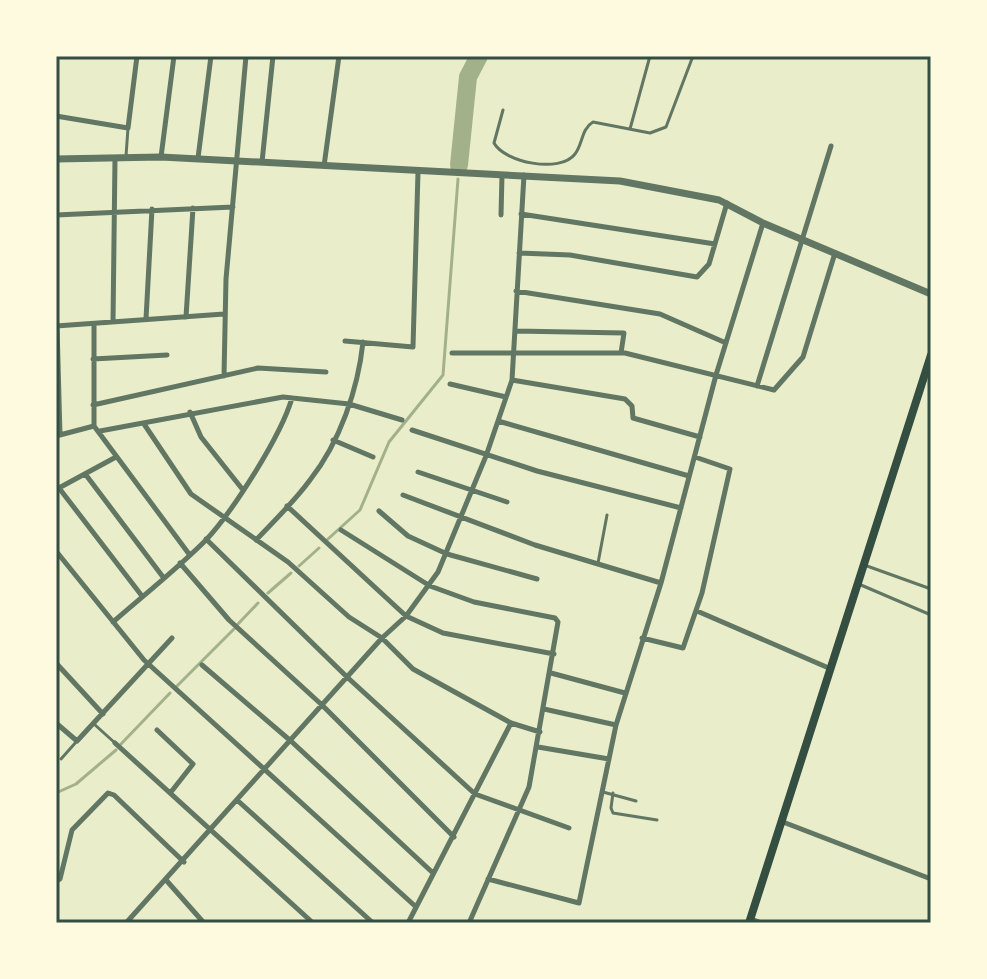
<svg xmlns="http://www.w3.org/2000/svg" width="987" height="979" font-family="Signika,sans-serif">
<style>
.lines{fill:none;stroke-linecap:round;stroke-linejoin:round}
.stream{stroke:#a3b18a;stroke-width:3}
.river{stroke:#a3b18a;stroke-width:18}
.service{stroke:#617663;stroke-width:3}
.minor{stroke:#617663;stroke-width:5}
.tertiary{stroke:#617663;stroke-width:7}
.secondary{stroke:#344e41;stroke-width:8}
.neatline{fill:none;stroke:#344e41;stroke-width:3}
</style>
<rect width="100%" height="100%" fill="#e9edc9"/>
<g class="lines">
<path class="stream" d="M328,539L360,510L389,442L443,375L458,179
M299,566L319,548
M268,593L291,573
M238,624L258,603
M177,686L234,629
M121,744L170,693
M56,793L76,784L116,750"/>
<path class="river" d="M459,165L468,77L479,56"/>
<path class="service" d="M503,110L494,143C504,162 560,174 575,154C583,144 581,129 593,122L650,133L666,127L693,56
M630,129L650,56
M126,156L128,128
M598,563L607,515
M867,566L931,589
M861,585L931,615
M94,724L115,743
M61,759L77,741
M603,792L636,801
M613,793L611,808L613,813L657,820
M751,918L764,923"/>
<path class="minor" d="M56,116L128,128L137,56
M161,157L174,56
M198,158L211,56
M262,162L273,56
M324,166L339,56
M521,214L715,244
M56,215L233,207
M501,215L502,175
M519,253L570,255L697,277L709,264L727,203
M516,291L660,314L726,343
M186,317L193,208
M146,319L152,209
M113,322L115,158
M94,324V426L189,554
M56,326L224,314
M57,326L60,435
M515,331L624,333L621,353
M345,341L413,347L418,172
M452,353H625L774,390L803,357L835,253
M93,359L167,355
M224,376L226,279L246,56
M512,380L625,399L632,406L633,418L700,437
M450,384L506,397
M757,386L831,146
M93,405L258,368L326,372
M190,412L201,437L243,490
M498,421L689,476
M144,424L191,494L288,562L349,617L382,638L413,669L511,723L540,732
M412,430L537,471L681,508
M100,431L283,397L349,404L402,420
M56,436L94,426
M333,440L373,457
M418,472L507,502
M86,475L163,577
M59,488L142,596
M57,489L116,457
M403,495L535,545L661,583
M287,506L406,616L443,633L554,654
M379,511L408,536L447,554L537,579
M341,530L430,586L474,602L555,618L558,622L529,787L469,923
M206,539L347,677L475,794L569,828
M256,540C274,521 294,502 310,480C340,442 358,389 363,342
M56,551L144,660L415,906
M180,563L229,620L322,705L454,837
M697,611L831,669
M113,622C144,595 177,569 206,540C233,511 281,436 292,398
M642,638L683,648L702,593L730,469L695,457
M56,663L103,714
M202,665L292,742L433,873
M551,673L625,693
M544,709L616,725
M56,723L77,741L172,638
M157,730L193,764L171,792
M115,743L313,923
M538,747L609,759
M237,800L373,923
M783,822L931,879
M488,879L579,903L616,725L661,583L716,375L763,223
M166,880L204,923
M56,881L60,879L72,830L108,793L114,795L184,862
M126,923L382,638L406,616L438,572L486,456L512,380L524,175
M408,923L511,723"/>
<path class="tertiary" d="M56,159L161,157L620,181L719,200L763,223L931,294"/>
<path class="secondary" d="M749,923L931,355"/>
</g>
<rect width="987" height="979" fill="none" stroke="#fefae0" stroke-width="116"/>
<rect x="58" y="58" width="871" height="863" class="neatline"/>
</svg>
